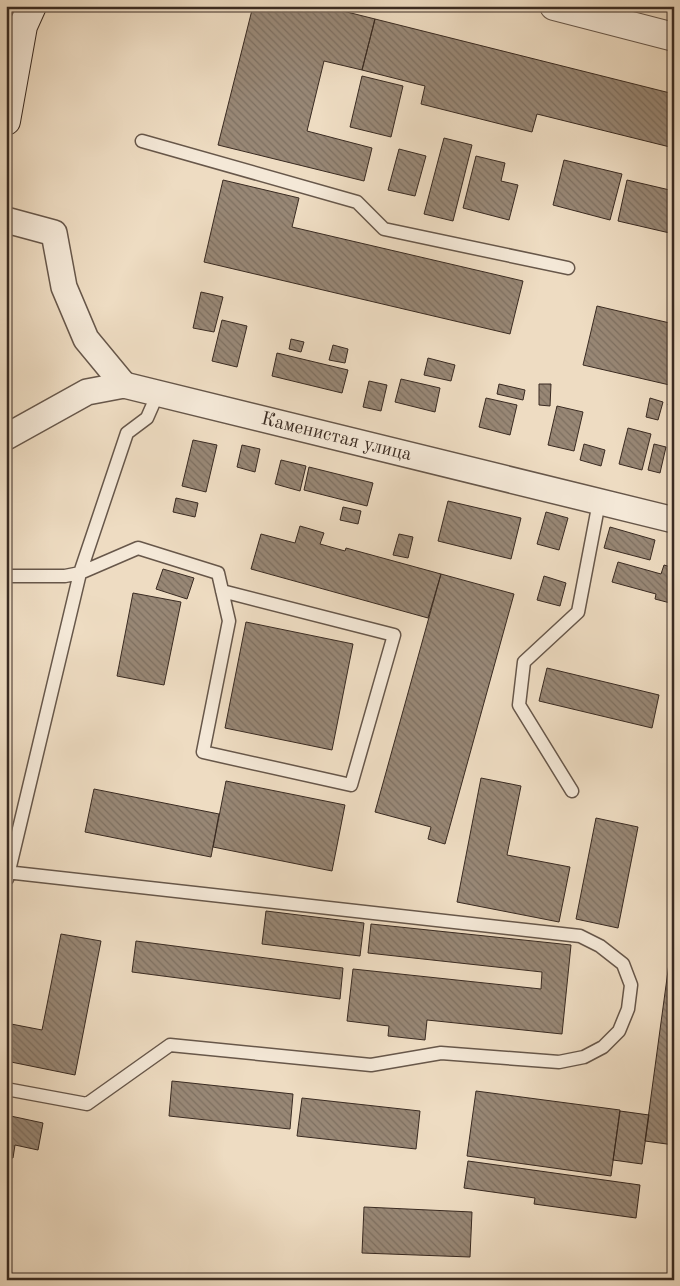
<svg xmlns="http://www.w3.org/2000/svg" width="680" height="1286" font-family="'Old Standard TT',serif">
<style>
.building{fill:url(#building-back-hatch);stroke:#3a2b22}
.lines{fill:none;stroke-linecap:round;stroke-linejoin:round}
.service-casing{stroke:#67574a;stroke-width:15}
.minor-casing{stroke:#67574a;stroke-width:28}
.tertiary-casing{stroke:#67574a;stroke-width:30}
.secondary-casing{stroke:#3a2b22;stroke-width:30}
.service{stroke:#f4e8d7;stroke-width:12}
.minor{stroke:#f4e8d7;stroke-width:25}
.tertiary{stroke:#f4e8d7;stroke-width:28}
.secondary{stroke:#f4e8d7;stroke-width:28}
.labels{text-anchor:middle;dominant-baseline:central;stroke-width:4;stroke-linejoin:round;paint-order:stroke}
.street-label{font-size:19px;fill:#3a2b22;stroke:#f4e8d7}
</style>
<defs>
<pattern id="building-back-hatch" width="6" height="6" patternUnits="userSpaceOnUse" patternTransform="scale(1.25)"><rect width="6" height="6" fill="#988775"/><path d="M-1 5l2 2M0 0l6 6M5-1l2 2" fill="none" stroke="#7d6f60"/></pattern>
</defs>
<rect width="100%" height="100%" fill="#eedcc2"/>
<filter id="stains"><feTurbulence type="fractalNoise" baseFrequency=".004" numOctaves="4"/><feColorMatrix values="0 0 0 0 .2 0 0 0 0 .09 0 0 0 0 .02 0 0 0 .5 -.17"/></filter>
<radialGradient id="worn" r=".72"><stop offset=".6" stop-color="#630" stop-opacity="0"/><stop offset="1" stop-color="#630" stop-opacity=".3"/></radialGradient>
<path class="building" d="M253,6H323L375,19L362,70L324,61L307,131L372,148L364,181L218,145Z
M375,19L674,94V148L537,114L532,132L421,104L425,86L362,70Z
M362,76L403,86L391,137L350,127Z
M444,138L472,145L453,221L424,214Z
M399,149L426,156L415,196L388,190Z
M476,156L505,163L501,181L518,185L509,220L463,208Z
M564,160L622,174L610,220L553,205Z
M223,180L299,198L292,227L523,281L510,334L204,262Z
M627,180L674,191V234L618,221Z
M201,292L223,297L214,332L193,328Z
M597,306L674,324V386L583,365Z
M222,320L247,326L237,367L212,361Z
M291,339L304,342L301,352L289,349Z
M333,345L348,349L345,363L329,360Z
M277,353L348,370L342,393L272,376Z
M428,358L455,365L451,381L424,375Z
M401,379L440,388L435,412L395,402Z
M369,381L387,385L381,411L363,407Z
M499,384L525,390L523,400L497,394Z
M539,384H551L550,406L539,405Z
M671,395H674V406L668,405Z
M486,398L517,405L510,435L479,427Z
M650,398L663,402L658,420L646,417Z
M557,406L583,412L574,451L548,445Z
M628,428L651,434L642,470L619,464Z
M193,440L217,445L206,492L182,486Z
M584,444L605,450L601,466L580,460Z
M654,444L666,447L660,473L648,470Z
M242,445L260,449L255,472L237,467Z
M281,460L306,466L300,491L275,484Z
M309,467L373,483L367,506L304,490Z
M176,498L198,503L195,517L173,512Z
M448,501L521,518L511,559L438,541Z
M343,507L361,511L358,524L340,520Z
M546,512L568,518L559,550L537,544Z
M300,526L324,533L320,544L345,551L346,548L441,574L428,618L251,569L261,534L295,543Z
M610,527L655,540L650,560L604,548Z
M399,534L413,537L408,558L393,555Z
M618,562L661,574L664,565L674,568V604L655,599L656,594L612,582Z
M163,569L194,578L187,599L156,589Z
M441,574L514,594L445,844L428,839L431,827L375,812Z
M544,576L566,583L560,606L537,600Z
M133,593L181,602L164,685L117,676Z
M246,622L353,644L332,750L225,728Z
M547,668L659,695L652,728L539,701Z
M481,778L521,786L507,855L570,867L559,922L457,902Z
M226,781L345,805L332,871L213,847Z
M94,789L219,814L211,857L85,832Z
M596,818L638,827L618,928L576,919Z
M266,911L364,923L360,956L262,944Z
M371,924L571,945L562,1034L427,1020L425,1040L388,1036L389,1026L347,1021L353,969L541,989L542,972L368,953Z
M61,934L101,941L75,1075L6,1061V1023L42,1030Z
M136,941L343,968L340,999L132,972Z
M672,941L674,942V1145L645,1141Z
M172,1081L293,1094L290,1129L169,1116Z
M476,1091L620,1110L611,1176L467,1156Z
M302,1098L420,1111L416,1149L297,1136Z
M620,1111L649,1115L642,1164L613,1160Z
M6,1115L43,1123L38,1150L15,1145L13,1158L6,1157Z
M468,1161L640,1185L636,1218L534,1204L535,1198L464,1188Z
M364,1207L472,1212L470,1257L362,1253Z"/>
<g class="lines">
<defs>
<path id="service" d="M142,141L357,202L384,229L568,268
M6,576H65L80,573L138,548L218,573L229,621L203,752L351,785L394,635L222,591
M572,791L519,705L524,662L578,612L599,502
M6,872L580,936L600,946L623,964L631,985L628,1009L619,1031L603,1047L584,1057L559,1062L441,1053L371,1065L170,1045L87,1104L6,1089
M7,879L80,573L127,433L147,418L158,393"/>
<g id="minor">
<path d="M6,220L54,233L64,287L86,339L124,385"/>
<path id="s1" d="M6,437L87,392L124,385L674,520"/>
</g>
<path id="tertiary" d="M554,6L674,37"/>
<path id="secondary" d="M6,121L23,26L32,6"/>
</defs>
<use href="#service" class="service-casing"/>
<use href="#minor" class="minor-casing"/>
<use href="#tertiary" class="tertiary-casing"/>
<use href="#secondary" class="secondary-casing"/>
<use href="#service" class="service"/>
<use href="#minor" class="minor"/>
<use href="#tertiary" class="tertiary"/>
<use href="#secondary" class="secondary"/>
</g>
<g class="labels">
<g class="street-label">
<text stroke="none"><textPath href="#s1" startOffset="349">Каменистая улица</textPath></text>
</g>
</g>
<rect width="680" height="1286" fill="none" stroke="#eedcc2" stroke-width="25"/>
<rect x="8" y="8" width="665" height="1271" fill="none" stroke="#3a2b22" stroke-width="2.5"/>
<rect x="12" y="12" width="655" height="1261" fill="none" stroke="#3a2b22"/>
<rect width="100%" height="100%" filter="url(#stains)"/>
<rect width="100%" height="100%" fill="url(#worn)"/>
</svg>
